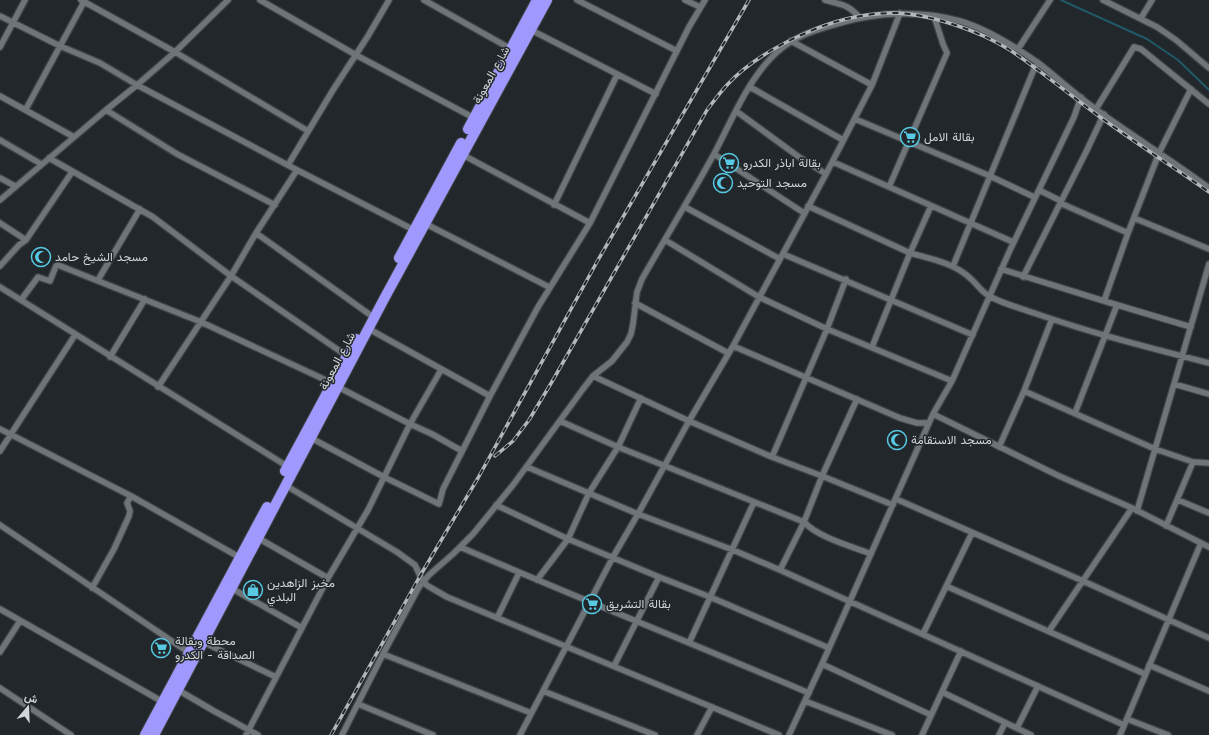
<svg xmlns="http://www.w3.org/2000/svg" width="1209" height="735" font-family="'Work Sans',Vazirmatn,sans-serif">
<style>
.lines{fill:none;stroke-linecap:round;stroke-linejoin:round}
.stream{stroke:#205968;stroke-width:2}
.street-casing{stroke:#3f4346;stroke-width:8}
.highway-casing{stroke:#3f4346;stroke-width:12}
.street{stroke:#6f7479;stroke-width:5.5}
.highway{stroke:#a099fd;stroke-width:10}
.rail-casing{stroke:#b4b7b9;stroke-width:3.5}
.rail{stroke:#22272b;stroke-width:2;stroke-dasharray:6;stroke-linecap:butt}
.labels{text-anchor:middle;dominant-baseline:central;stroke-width:3;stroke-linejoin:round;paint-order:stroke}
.street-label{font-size:12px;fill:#d3d6d8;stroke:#22272b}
.poi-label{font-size:12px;fill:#d3d6d8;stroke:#22272b;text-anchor:start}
</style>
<rect width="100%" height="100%" fill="#22272b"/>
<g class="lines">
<path class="stream" d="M1061,0L1147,39L1178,60L1209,90"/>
<defs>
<path id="street" d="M81,0L175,52L308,131
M260,0L356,55L474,118
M424,0L513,50
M577,0L677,51
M685,0L700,7
M825,0C842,5 848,4 860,18
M1103,0L1157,27L1176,40L1209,68
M0,16L60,46L100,63L137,85L297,170L414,230
M1141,18L1152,0
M531,30L656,94
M791,41L872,85
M0,47L25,0
M1018,49L1050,0
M750,87L843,140
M0,96L74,137
M26,109L85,0
M1096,109L1134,47L1141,49L1209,104
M106,110L177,154L275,205
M736,111L799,157L826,174
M855,119L990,176L1034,197
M0,140L41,164
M714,154L804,213
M463,155L590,223
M49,158L153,217L231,276L347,356
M833,162L1013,242
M288,165L333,90L368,36L389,0
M0,178L15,186
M889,187L947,53L943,44L934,16
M1039,190L1061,201
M0,200L106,110L137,85L175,52L228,0
M1060,203L1128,233
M554,205L617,75
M808,206L910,253L931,206
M685,207L780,259
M1134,218L1209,249
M0,223L26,240
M426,224L549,287
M256,233L369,314
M665,240L759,297L827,329L952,381
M783,254L973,335
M0,266L19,245L26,240L72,172
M953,266L1037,62
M1001,269L1104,301L1191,327
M1023,277L1086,152L1104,114
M98,280L140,209
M0,287L290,468
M21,300L38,277L50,281L56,266L58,265L201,322L332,383
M1104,301L1128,233L1159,153L1191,89
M635,303L728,353
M369,329L490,396
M733,346L900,418L917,423H929
M872,347L910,253C931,259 955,263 971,279C978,285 982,293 991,297C1004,304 1020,308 1034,313C1091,333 1150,348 1209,363
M110,357L145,299
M593,376L689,421L772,457L822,476L893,505
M1174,384L1209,394
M158,387L231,276L256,233L297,170
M338,387L410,424L432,434L462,451
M1024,391L1155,449L1193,462L1209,463
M1075,413L1117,305
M933,414L1059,476L1132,508L1209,547
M560,421L618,447L804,522C819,538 851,546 871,554
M0,429L131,496L239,557
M311,438L384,477L439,504L443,489L490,396L538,307L590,223L689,27L705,0
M999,447L1024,391L1052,319
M0,451L75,335
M772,457L827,329L846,279
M527,467L638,514L733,550L780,570L1124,725
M285,485L397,552L415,565L423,582L428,586L447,597L779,735
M896,499L1083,581L1209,638
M1178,500L1209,513
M496,505L568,539L659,577L710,597L829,648
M1137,511L1209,264
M0,525L188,652
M1166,526L1193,462
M258,538L328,578
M460,547C576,597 693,644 809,693
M780,570L804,522L822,476L857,399
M537,580L568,539L589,493L618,447L641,398
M946,586L1145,674
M92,588L114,549L129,516L130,511L127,503L131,496
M231,588L302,628
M0,609L163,702
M497,618L519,573
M1049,631L1132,508
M923,634L972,533
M203,642L276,677
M689,643L754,502
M0,652L20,621
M383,654L531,713
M822,664L931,715
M1149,665L1209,691
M614,666L659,577
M0,688L71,735
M178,690L214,711L258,735
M543,691L655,735
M942,692L1031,735
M805,701L892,735
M358,704L433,735
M1127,719L1168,735
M1017,728L1038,686
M246,735L328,578L368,510L410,424L441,370
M342,735L383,654L419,587L429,575L453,554L473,534L513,485L583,389L593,376L612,361L627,342L631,334L633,324L637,292L642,279C666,237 691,196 714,154C731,122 745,86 770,59C790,37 812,31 840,23C878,12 921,10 960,21C987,29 1014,46 1037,62C1055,76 1072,91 1090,105C1129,134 1170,159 1209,188
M520,735L613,557L638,514L689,421L733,346L826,174L872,85L900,13
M697,735L712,707
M789,735L822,664L933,414L952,381L1010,250L1074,117L1081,97
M922,735L961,651
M999,735L1005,723
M1120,735L1201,543"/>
<path id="highway" d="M468,129L537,0
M399,258L461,143
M285,471L356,339
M145,735L267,507
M154,735L384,299L547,0"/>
</defs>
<use href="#street" class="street-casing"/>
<use href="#highway" class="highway-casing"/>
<use href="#street" class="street"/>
<use href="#highway" class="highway"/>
<defs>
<path id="rail" d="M495,456L513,441L529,420L553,380L707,110C713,102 719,94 726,86C748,62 776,46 806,33C832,21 861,14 890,13C926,12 980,31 1010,50C1041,71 1070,95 1100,117C1136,143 1173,167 1209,192
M331,735L420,576L478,478L598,260L749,0"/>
</defs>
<use href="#rail" class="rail-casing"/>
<use href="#rail" class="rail"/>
</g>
<defs>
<symbol id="supermarket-ring" viewBox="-11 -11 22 22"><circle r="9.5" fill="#22272b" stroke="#57c9e2" stroke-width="1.5"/><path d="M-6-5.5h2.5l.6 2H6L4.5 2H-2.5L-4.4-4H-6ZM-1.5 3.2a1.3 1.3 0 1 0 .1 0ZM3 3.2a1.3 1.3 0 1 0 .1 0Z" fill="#57c9e2"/></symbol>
<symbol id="mosque-ring" viewBox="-11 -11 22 22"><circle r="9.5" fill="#22272b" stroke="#57c9e2" stroke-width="1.5"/><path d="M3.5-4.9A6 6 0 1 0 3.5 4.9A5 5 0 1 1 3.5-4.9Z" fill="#57c9e2"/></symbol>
<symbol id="shop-ring" viewBox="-11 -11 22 22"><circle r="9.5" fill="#22272b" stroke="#57c9e2" stroke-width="1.5"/><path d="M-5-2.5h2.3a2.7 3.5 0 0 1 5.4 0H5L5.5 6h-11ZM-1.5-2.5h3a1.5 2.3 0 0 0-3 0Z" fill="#57c9e2"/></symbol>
</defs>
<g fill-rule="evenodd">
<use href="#supermarket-ring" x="899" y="126" width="22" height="22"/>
<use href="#supermarket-ring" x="718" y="152" width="22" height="22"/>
<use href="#mosque-ring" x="712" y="172" width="22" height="22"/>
<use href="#mosque-ring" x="30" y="246" width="22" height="22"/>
<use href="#mosque-ring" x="886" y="429" width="22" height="22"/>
<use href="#shop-ring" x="242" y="579" width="22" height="22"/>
<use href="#supermarket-ring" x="581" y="593" width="22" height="22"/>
<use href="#supermarket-ring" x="150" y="637" width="22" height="22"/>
</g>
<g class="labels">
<g class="street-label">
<text transform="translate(491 75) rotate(-61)">شارع المعونة</text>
<text transform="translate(337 361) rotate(-62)">شارع المعونة</text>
</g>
<g class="poi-label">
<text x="924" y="137">بقالة الامل</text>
<text x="743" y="163">بقالة اباذر الكدرو</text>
<text x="737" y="183">مسجد التوحيد</text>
<text x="55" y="257">مسجد الشيخ حامد</text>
<text x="911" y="440">مسجد الاستقامة</text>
<text x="267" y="583">مخبز الزاهدين<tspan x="267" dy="14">البلدي</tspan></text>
<text x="606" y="604">بقالة التشريق</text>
<text x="175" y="641">محطة وبقالة<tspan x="175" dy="14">الصداقة - الكدرو</tspan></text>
</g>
</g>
<g transform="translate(28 707) rotate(19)" stroke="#22272b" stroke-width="3" paint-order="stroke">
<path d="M0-3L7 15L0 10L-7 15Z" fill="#d3d6d8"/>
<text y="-6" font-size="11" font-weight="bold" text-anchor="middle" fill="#d3d6d8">ش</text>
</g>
</svg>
